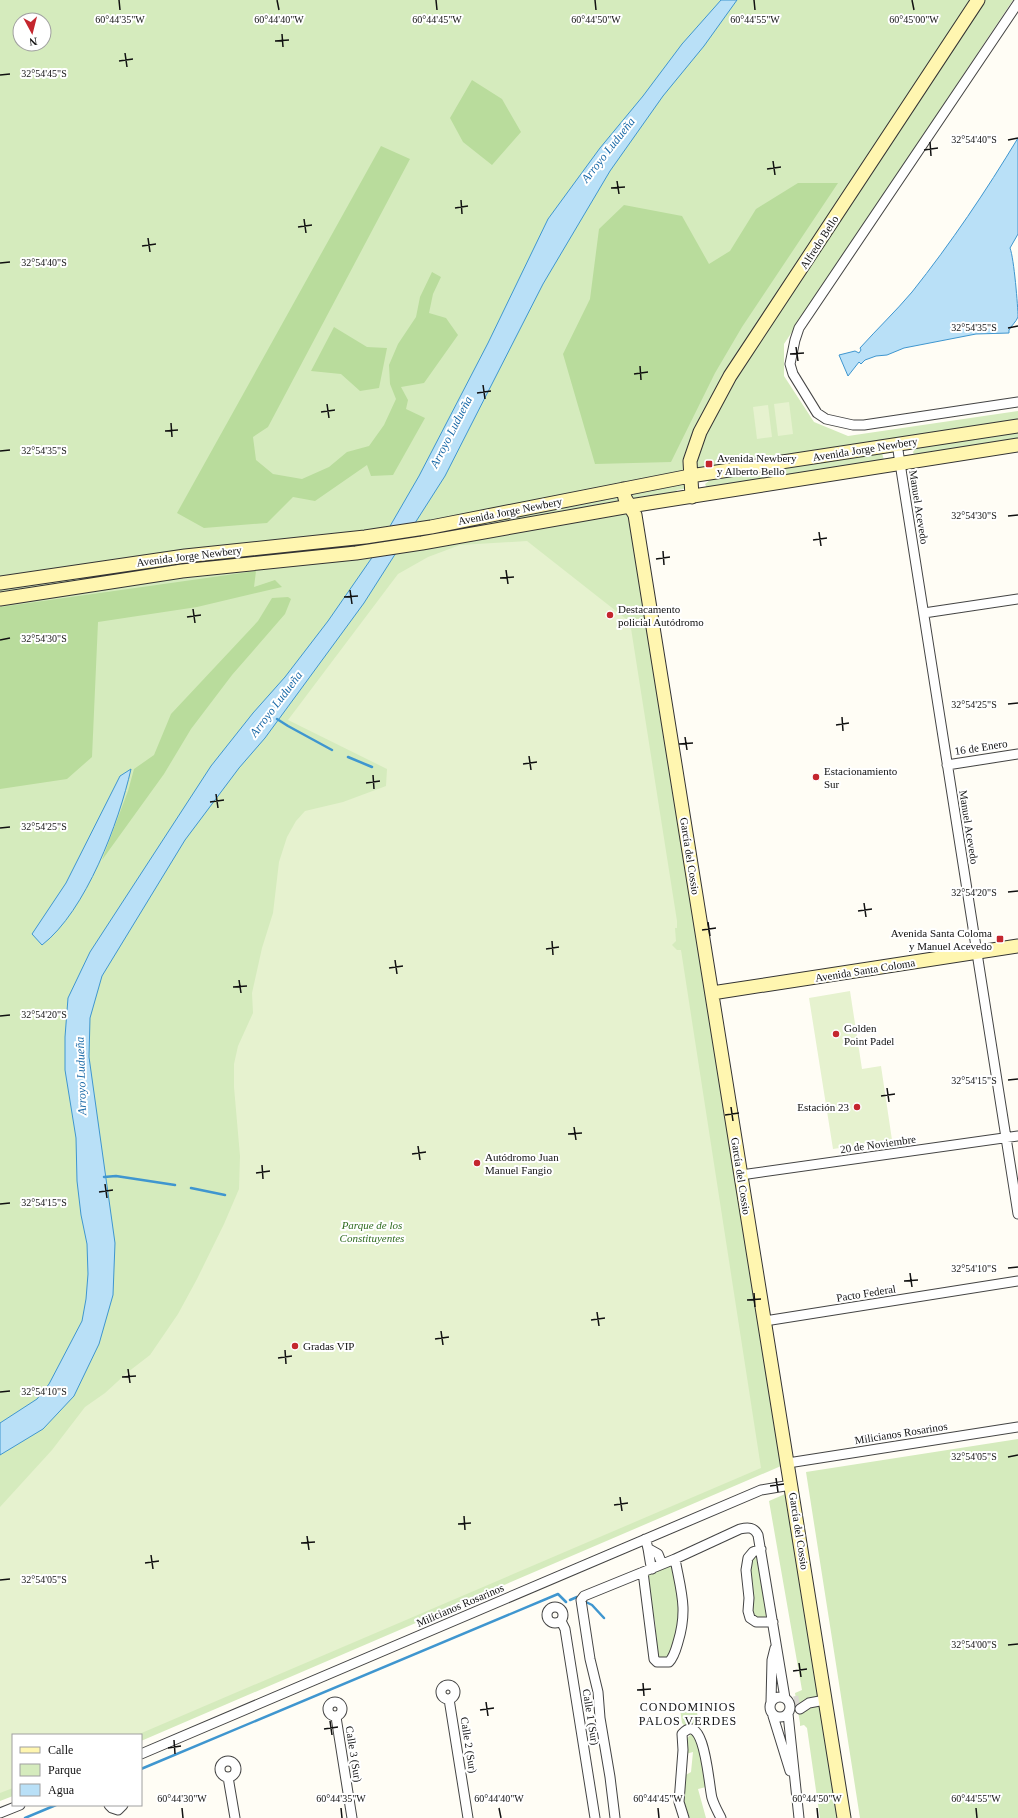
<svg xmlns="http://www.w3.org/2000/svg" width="1018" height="1818" font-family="'Times New Roman',serif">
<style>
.green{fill:#d5ebbd;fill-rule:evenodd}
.forest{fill:#b9dc9c}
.pitch{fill:#e6f2cf}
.water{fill:#b9e0f7;stroke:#3f96cf}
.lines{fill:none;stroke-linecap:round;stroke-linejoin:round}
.stream{stroke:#3f96cf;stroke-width:2.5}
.street-tunnel{stroke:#dbdad3;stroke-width:9;stroke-dasharray:9 4.5;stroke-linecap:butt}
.street-casing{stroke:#444;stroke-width:11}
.secondary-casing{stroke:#333;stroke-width:15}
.street{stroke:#fff;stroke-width:9}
.secondary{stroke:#fff6b0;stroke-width:13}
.ticks{fill:none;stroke:#111;stroke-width:1.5}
.poi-dot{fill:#c4262e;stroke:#fff;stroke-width:1.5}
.labels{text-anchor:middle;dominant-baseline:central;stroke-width:4;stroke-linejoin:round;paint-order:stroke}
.street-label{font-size:11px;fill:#111;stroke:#fff}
.poi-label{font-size:11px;fill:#111;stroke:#fff;text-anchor:start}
.park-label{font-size:11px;font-style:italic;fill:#2f6b1f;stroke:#fff}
.water-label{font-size:12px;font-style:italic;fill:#1768a6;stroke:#fff}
.neighbourhood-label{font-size:12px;letter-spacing:1px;fill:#111;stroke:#fff}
.ticks-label{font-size:10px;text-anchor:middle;fill:#111;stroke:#fff;stroke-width:4;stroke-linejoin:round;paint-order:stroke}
</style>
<rect width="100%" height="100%" fill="#fffdf5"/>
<path class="green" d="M0,0H1013L784,344V376L814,422L848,436L1018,411V426L690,476L691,488L677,490L675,494L635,501L633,497L625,498L635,515L788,1463L141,1741V1735H13V1796L0,1801ZM20,20H44V44H20Z
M1018,432V441L914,455L913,452L916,448Z
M879,453H882L884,460L707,488L705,484L710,480Z
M1018,1439V1818H860L806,1472Z
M792,1491L844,1818H820L807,1728L804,1725L800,1726V1723L795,1693L802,1690L769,1501Z
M758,1553L767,1615L764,1618L758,1619L751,1614L749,1568L751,1557Z
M669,1566L673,1569L680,1597V1623L669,1656L666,1659L658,1658L655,1621L651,1607L648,1576L649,1572Z
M696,1705L699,1726L690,1724L685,1726L682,1723L680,1709Z
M692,1734L696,1735L703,1766L706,1787L698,1789L706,1818H687C682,1803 682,1791 684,1776L691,1772L693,1752L686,1754C686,1746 685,1737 692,1734Z"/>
<path class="forest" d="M472,80L502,99L521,132L492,165L463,142L450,118Z
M381,146L410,159L268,427L253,437L256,460L273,474L302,479L329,467L347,452L369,446L384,425L396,399L390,384L389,365L398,344L416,317L420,297L432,272L441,277L433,294L429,313L446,318L458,335L424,383L401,387L408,400L406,409L425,418L393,475L371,476L367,465L315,501L293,497L267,523L204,528L177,513Z
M798,183H838L742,327L715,373L671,462L595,464L563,354L590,299L599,229L624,205L682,216L709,264L730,251L756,209Z
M334,327L367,347L387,348L379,388L360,391L341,374L311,371Z
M256,571L254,587L275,580L282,587L197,607L98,622L92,757L67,779L0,789V607Z
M288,597L291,599L285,614L232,675L191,729L164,774L102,860L128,791L134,769L154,755L171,714L258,621L272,598Z"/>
<path class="pitch" d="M789,402L793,434L778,436L774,404Z
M768,405L772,437L757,439L753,407Z
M527,541L630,622L677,921V928H675L676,941L672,945L677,950H681L761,1468L137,1735H13V1788L0,1793V1507L52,1450L85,1407L105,1393L128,1372L150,1355L178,1314L197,1279L224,1224L239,1189L240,1156L234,1087V1064L238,1046L253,1013L252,993L262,948L273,913L279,862L287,837L296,821L305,811L343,802L386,786L387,769L288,720L398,574L428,557L460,545Z
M850,991L862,1069L881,1066L892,1140L833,1149L809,998Z"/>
<path class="water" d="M721,0H737L704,46L663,96L610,171L543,284L445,476L364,603L265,738L239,768L185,840L102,976L90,1018L89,1057L115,1243L113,1295L99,1344L74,1396L43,1429L0,1455V1423L37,1399L49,1384L82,1321L86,1299L88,1274L87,1244L81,1215L77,1181L76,1138L65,1070V1037L68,998L90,952L211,766L253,713L285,677L328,621L371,559L419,476L488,343L548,219L600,148L643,96L682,44Z
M1018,138V234L1010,248C1014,258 1018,307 1018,317C1016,322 1011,326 1009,330V333L976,334L904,348L887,355L876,356L865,360L861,364L859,362L848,376L839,355L855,351L859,353L861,350L860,348C877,329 896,311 912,292C951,243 986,191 1018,138Z
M131,769C119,822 86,911 42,945L32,934L66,883L120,776Z"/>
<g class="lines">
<path class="stream" d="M277,719L288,726L332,750
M348,757L372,767
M104,1177L116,1176L175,1185
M191,1188L225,1195
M570,1600L577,1597L579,1598
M584,1601L592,1605L604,1618
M141,1769L558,1594L566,1602
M25,1818L56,1805"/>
<path class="street-tunnel" d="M794,1701L799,1700"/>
<defs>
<path id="street" d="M1018,3L799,328L795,340L790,364L793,374L817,413L826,419L853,425H864L1018,402
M897,444L1018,1214
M924,613L1018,599
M947,765L1018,754
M741,1175L1018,1136
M765,1321L1018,1281
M788,1463L1018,1427
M645,1539C650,1550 648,1557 652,1569
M649,1549L658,1554L662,1564
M761,1549L753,1552L748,1558L746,1570L749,1598L748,1611L750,1618L756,1622H773
M643,1572L654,1659L657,1662H669C674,1657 676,1649 678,1642C688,1609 681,1592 675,1559
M547 1615a8 8 0 1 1 16 0a8 8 0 1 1-16 0Z
M561,1621L565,1629L595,1818
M441 1692a7 7 0 1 1 14 0a7 7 0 1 1-14 0Z
M770 1707a10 10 0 1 1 20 0a10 10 0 1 1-20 0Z
M449,1699L468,1818
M328 1709a7 7 0 1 1 14 0a7 7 0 1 1-14 0Z
M771,1702L772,1660L775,1648
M800,1709L809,1703L825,1700
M788,1714L799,1818
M773,1716L790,1771
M336,1717L352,1818
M141,1754L761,1490L791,1485
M220 1769a8 8 0 1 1 16 0a8 8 0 1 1-16 0Z
M228,1777L235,1818
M109,1805L112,1808L118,1810L123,1805
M0,1813L20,1805
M615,1818L610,1777L600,1718L598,1692L590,1659L581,1600L584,1596L675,1559L740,1529C748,1527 754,1527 758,1535L785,1698
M684,1818L679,1802L683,1750L682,1734C705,1708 709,1789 712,1798C714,1805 718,1812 721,1818"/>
<path id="secondary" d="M623,489L625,498L635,515L844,1818
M692,497L690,461L700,432L730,376L978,0
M0,583L185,556L365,537L431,527L690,476L1018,426
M0,599L182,571L356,553L422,543L630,506L1018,445
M712,993L1018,946"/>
</defs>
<use href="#street" class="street-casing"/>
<use href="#secondary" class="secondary-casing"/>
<use href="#street" class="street"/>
<use href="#secondary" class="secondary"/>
</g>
<path class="ticks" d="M119,0L120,10M277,0L279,10M436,0L437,10M595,0L596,10M754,0L755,10M912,0L914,10M282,34L283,47M275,41L289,40M125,53L127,67M119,61L133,59M0,75L10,74M1008,140L1018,138M930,142L931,156M924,150L938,148M773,161L775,175M767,169L781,167M617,181L619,194M611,188L625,187M461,200L462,214M455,208L468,206M304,219L306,233M298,227L312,225M148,238L150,252M142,246L156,244M0,263L10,262M1008,328L1018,326M796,347L798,361M790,354L804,353M640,366L641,380M634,374L648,372M483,385L485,399M477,393L491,391M327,404L329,418M321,412L335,410M171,423L172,437M165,431L178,430M0,451L10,450M1008,516L1018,515M819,532L821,546M813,540L827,538M663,551L664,565M656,559L670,557M506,570L508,584M500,578L514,577M350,590L352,604M344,597L358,596M193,609L195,623M187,617L201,615M0,640L10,638M1008,704L1018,703M842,717L843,731M836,725L849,723M685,737L687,750M679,744L693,743M529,756L531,770M523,764L537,762M373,775L374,789M366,783L380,781M216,794L218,808M210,802L224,800M0,828L10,827M1008,892L1018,891M864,903L866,917M858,911L872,909M708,922L710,936M702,930L716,928M552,941L553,955M546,949L559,947M395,960L397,974M389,968L403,966M239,980L241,993M233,987L247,986M0,1016L10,1015M1008,1080L1018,1079M887,1088L889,1102M881,1096L895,1094M731,1107L733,1121M725,1115L739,1113M574,1127L576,1140M568,1134L582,1133M418,1146L420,1160M412,1154L426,1152M262,1165L263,1179M256,1173L270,1171M105,1184L107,1198M99,1192L113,1190M0,1204L10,1203M1008,1268L1018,1267M910,1273L912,1287M904,1281L918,1280M754,1293L755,1307M747,1300L761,1299M597,1312L599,1326M591,1320L605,1318M441,1331L443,1345M435,1339L449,1337M285,1350L286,1364M278,1358L292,1356M128,1369L130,1383M122,1377L136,1376M0,1392L10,1391M1008,1457L1018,1455M776,1478L778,1492M770,1486L784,1484M620,1497L622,1511M614,1505L628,1503M464,1516L465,1530M458,1524L471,1523M307,1536L309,1550M301,1543L315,1542M151,1555L153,1569M145,1563L159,1561M0,1580L10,1579M1008,1645L1018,1644M799,1663L801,1677M793,1671L807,1669M643,1683L644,1696M637,1690L651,1689M486,1702L488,1716M480,1710L494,1708M330,1721L332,1735M324,1729L338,1727M174,1740L175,1754M168,1748L181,1746M182,1808L183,1818M341,1808L342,1818M499,1808L501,1818M658,1808L659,1818M817,1808L818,1818M976,1808L977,1818"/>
<g class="poi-dot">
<rect x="705" y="460" width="8" height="8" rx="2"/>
<circle cx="610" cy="615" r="4"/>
<circle cx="816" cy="777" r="4"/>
<rect x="996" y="935" width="8" height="8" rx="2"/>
<circle cx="836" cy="1034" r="4"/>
<circle cx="857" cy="1107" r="4"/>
<circle cx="477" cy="1163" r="4"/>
<circle cx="295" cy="1346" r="4"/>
</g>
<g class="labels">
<g class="street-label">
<text transform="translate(819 242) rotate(-57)">Alfredo Bello</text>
<text transform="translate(865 449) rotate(-9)">Avenida Jorge Newbery</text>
<text transform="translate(919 507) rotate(81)">Manuel Acevedo</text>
<text transform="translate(510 511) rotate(-11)">Avenida Jorge Newbery</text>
<text transform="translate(189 556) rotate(-7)">Avenida Jorge Newbery</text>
<text transform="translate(981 747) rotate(-9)">16 de Enero</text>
<text transform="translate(969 827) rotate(81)">Manuel Acevedo</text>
<text transform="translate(690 856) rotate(81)">García del Cossio</text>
<text transform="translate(865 970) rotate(-9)">Avenida Santa Coloma</text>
<text transform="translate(878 1144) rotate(-8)">20 de Noviembre</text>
<text transform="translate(741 1176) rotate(81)">García del Cossio</text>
<text transform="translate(866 1293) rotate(-9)">Pacto Federal</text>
<text transform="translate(901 1433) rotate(-9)">Milicianos Rosarinos</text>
<text transform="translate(799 1531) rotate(81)">García del Cossio</text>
<text transform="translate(460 1605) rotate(-23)">Milicianos Rosarinos</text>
<text transform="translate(591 1717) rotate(81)">Calle 1 (Sur)</text>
<text transform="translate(469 1745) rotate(81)">Calle 2 (Sur)</text>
<text transform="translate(354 1754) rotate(81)">Calle 3 (Sur)</text>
</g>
<g class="poi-label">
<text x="717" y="458">Avenida Newbery<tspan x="717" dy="13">y Alberto Bello</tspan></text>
<text x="618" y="609">Destacamento<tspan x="618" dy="13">policial Autódromo</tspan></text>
<text x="824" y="771">Estacionamiento<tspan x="824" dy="13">Sur</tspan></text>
<text x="992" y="933" text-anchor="end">Avenida Santa Coloma<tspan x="992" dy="13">y Manuel Acevedo</tspan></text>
<text x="844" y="1028">Golden<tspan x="844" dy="13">Point Padel</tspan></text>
<text x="849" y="1107" text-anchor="end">Estación 23</text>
<text x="485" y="1157">Autódromo Juan<tspan x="485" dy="13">Manuel Fangio</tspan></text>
<text x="303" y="1346">Gradas VIP</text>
</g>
<g class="park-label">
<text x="372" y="1225">Parque de los<tspan x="372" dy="13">Constituyentes</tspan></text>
</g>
<g class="water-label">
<text transform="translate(608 150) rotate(-52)">Arroyo Ludueña</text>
<text transform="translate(451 432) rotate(-63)">Arroyo Ludueña</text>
<text transform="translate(276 704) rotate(-53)">Arroyo Ludueña</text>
<text transform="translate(81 1076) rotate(-92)">Arroyo Ludueña</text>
</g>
<g class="neighbourhood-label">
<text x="688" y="1707">CONDOMINIOS<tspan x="688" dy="14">PALOS VERDES</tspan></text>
</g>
</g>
<g class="ticks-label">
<text x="120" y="23">60°44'35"W</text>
<text x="279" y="23">60°44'40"W</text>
<text x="437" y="23">60°44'45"W</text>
<text x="596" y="23">60°44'50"W</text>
<text x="755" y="23">60°44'55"W</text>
<text x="914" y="23">60°45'00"W</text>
<text x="44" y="77">32°54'45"S</text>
<text x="974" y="143">32°54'40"S</text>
<text x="44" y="266">32°54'40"S</text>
<text x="974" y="331">32°54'35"S</text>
<text x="44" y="454">32°54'35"S</text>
<text x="974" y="519">32°54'30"S</text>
<text x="44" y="642">32°54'30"S</text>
<text x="974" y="708">32°54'25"S</text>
<text x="44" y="830">32°54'25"S</text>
<text x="974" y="896">32°54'20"S</text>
<text x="44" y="1018">32°54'20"S</text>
<text x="974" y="1084">32°54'15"S</text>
<text x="44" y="1206">32°54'15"S</text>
<text x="974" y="1272">32°54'10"S</text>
<text x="44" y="1395">32°54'10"S</text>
<text x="974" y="1460">32°54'05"S</text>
<text x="44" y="1583">32°54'05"S</text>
<text x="974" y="1648">32°54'00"S</text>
<text x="182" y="1802">60°44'30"W</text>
<text x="341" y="1802">60°44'35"W</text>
<text x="499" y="1802">60°44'40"W</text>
<text x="658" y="1802">60°44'45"W</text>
<text x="817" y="1802">60°44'50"W</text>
<text x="976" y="1802">60°44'55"W</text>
</g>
<rect x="12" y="1734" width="130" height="72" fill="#ffffff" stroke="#a0a0a0"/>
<rect x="20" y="1747" width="20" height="6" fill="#fff6b0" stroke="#a0a0a0"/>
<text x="48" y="1754" font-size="12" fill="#111111">Calle</text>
<rect x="20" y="1764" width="20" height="12" fill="#d5ebbd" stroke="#a0a0a0"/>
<text x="48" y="1774" font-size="12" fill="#111111">Parque</text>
<rect x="20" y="1784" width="20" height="12" fill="#b9e0f7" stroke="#a0a0a0"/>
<text x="48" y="1794" font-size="12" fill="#111111">Agua</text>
<g transform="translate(32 32) rotate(173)"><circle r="19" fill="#ffffff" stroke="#a0a0a0"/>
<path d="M0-3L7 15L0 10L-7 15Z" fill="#c4262e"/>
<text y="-6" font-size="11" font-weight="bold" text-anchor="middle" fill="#111111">N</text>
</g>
</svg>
